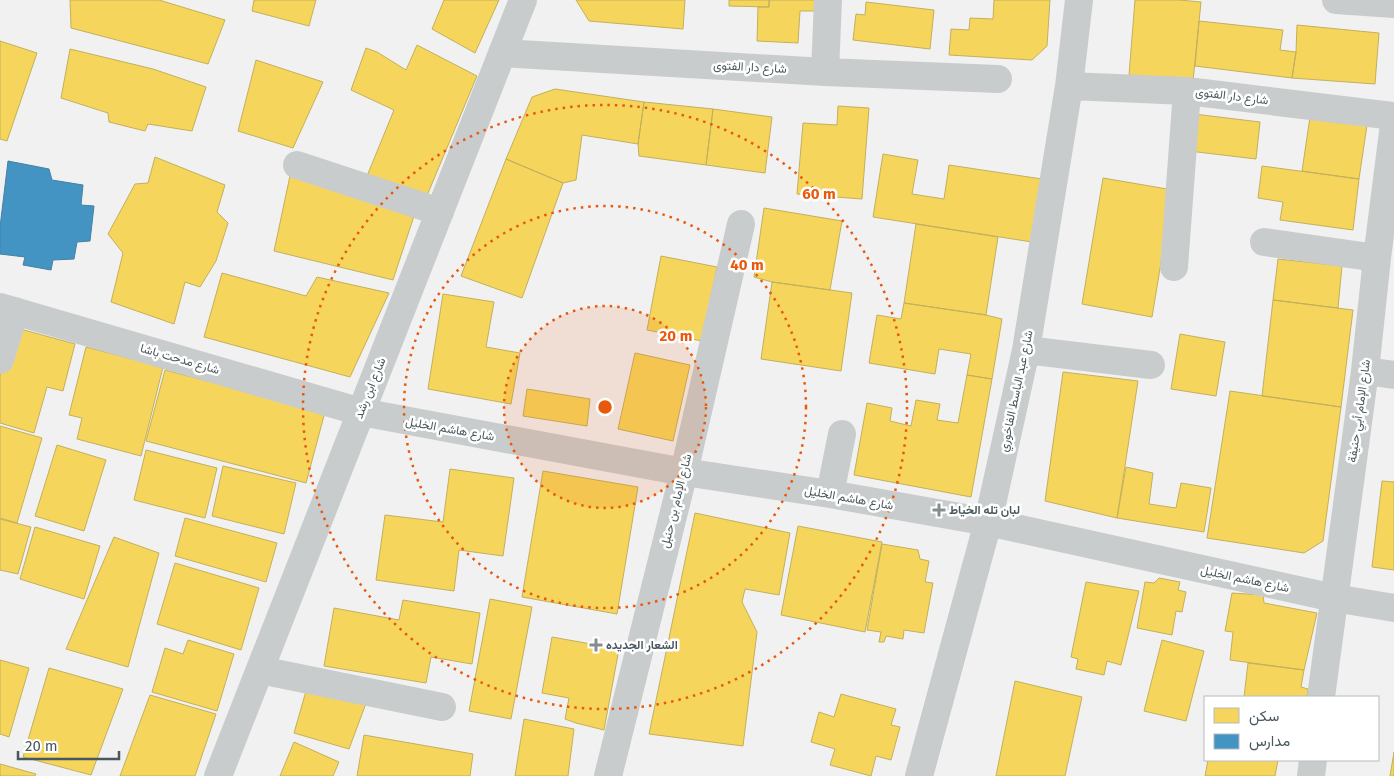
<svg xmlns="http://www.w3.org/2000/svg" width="1394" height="776" font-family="'Fira Sans',Vazirmatn,sans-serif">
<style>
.homes{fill:#f6d55c;stroke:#c2b05d}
.schools{fill:#4393c3;stroke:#4481a5}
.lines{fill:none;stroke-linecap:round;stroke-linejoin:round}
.minor{stroke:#c9cccd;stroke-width:28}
.ring{fill:none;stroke:#e8590c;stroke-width:2.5;stroke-dasharray:2.5 5}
.poi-dot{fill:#848e91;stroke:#fff;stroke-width:2}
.labels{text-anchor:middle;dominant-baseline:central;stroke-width:5;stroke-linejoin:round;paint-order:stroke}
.street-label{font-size:12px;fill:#48585e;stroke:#fff}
.poi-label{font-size:12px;font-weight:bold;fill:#48585e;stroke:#fff;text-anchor:start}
.centre{fill:#e8590c;stroke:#fff;stroke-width:2.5}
.ring-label{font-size:15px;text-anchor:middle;font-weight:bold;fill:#e8590c;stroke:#fff;stroke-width:5;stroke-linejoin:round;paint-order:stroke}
</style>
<rect width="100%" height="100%" fill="#f2f1f1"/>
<path class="homes" d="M70,0H159L225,20L208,64L71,28Z
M254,0H316L309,26L252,11Z
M444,0H499L475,53L432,29Z
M576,0H685L683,29L589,21Z
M729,0H769V7L729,6Z
M769,0H816V11H800L798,43L757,41L758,7H769Z
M994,0H1050L1047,46L1032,60L949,55L951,29L969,30L970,18L993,19Z
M1135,0H1179L1201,2L1193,81L1129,75Z
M866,2L934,10L930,49L853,40L856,14L865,15Z
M1199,21L1283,30L1280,50L1296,52L1292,78L1195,66Z
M1297,25L1379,33L1375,84L1292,78L1296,52Z
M0,41L37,53L7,141L0,139Z
M417,45L477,76L426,198L367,176L394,110L351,90L366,48L377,52L406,70Z
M70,49L153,69L206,87L192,131L148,124L145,131L109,122L108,113L61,98Z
M256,60L323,82L293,148L238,131Z
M555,89L644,102L638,144L582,135L576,180L563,183L506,159L532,97Z
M644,102L713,109L706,165L639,156L638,144Z
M838,106L869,108L862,199L797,194L803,123L837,125Z
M713,109L772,117L765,173L706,165Z
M1194,114L1260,122L1256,159L1189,151Z
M1310,117L1367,125L1359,179L1302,171Z
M883,154L918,160L912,194L944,199L949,165L1042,179L1032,242L873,217Z
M155,157L225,185L217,212L228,223L216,261L200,287L185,282L174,324L111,302L123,253L108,234L135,184L148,183Z
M506,159L563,183L522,298L461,276Z
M1262,166L1359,179L1353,230L1280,220L1283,202L1258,198Z
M291,171L415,213L393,280L274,251Z
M1103,178L1173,190L1152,317L1082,304Z
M764,208L842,221L830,290L772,282L754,277Z
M916,224L998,237L986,315L904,303Z
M661,256L717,267L702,341L647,330Z
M1278,259L1342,266L1338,308L1273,300Z
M222,273L306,296L317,277L389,293L350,377L204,337Z
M772,282L852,293L841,371L761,359Z
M443,294L494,302L486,347L520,353L511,404L428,389Z
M1273,300L1353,310L1341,407L1262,396Z
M904,303L986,315L1002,319L992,379L967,375L971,354L939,349L935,374L869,363L877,315L901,319Z
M13,327L75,344L63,391L47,387L34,433L0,423V376Z
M1180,334L1225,342L1216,396L1171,389Z
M86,347L163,367L141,456L77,439L82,418L69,415Z
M635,353L690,365L673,441L618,429Z
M165,370L325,412L306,483L146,441Z
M1063,372L1138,381L1117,518L1045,501Z
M967,375L992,379L971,497L854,475L867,403L892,408L890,421L911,426L916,400L940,404L937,420L958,423Z
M527,389L590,399L587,426L523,416Z
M1230,391L1341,407L1323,541L1304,553L1207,538Z
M0,426L42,438L17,523L0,518Z
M57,445L106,460L84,531L35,516Z
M146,450L217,468L205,518L134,500Z
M223,466L296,483L284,534L212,516Z
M1126,467L1153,473L1149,504L1176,508L1181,483L1211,488L1204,532L1117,518Z
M450,469L514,478L503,556L459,550L454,591L376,580L385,515L443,522Z
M543,471L638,487L617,614L522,597Z
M1382,481L1394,482V570L1372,567Z
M695,513L790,533L779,595L745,589L742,602L757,632L743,746L649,734Z
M185,518L277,543L266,582L175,556Z
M0,519L31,527L18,574L0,570Z
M798,526L882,542L865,632L781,615Z
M35,527L100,546L84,599L20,579Z
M114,537L159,553L128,667L66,649Z
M882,544L918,550L920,559L929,561L925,582L933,583L924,633L904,630L903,639L886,636L884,642H879L881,632L867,630Z
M175,563L259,588L241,650L157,624Z
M1159,578L1180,582L1178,590L1186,592L1182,612L1176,611L1172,635L1137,628L1145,582L1154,583Z
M1086,582L1139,591L1121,665L1107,661L1104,675L1076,669L1078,659L1071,657Z
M1232,593L1263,595L1264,603L1317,613L1304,670L1230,660L1233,632L1225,631Z
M490,599L532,607L511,719L469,711Z
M403,600L480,613L472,664L431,657L426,683L324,666L334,608L399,620Z
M552,637L619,649L604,730L576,723L565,719L569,698L542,693Z
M188,640L234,654L217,711L152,692L165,648L183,654Z
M1162,640L1204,651L1186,721L1144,711Z
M0,660L29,668L9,737L0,734Z
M1248,663L1304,670L1301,687L1308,689L1307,697H1244Z
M49,668L123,689L91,775L23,757Z
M1015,681L1082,697L1065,776H996Z
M308,684L368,698L349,749L294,733Z
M841,694L896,709L891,725L900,727L891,760L876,756L871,776L830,765L835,749L811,742L819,712L834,717Z
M150,695L216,714L195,776H120Z
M524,719L574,729L568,776H515Z
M364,735L473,754L470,776H357Z
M294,742L339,762L333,776H280Z
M1394,752V776H1390Z
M1208,760H1278L1275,776H1205Z
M0,764L36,774L35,776H0Z"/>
<path class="schools" d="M8,161L49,169L52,180L83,185L81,205L94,206L90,241L77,242L74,259L53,260L51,270L23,265L25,257L0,254V227Z"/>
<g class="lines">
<path class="minor" d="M1336,0L1394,4
M502,53L825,72L998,79
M825,72L828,0
M1069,86L1187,91L1394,116
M297,165L440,212
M1264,242L1377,258
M1174,267L1187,91
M0,307L361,412L684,472L830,494L988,522L1334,598L1394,608
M1026,350L1151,365
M0,360L15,311
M1365,371L1394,375
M830,494L842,434
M260,670L442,707
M1321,697L1365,371L1377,258L1394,124
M218,776L523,0
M608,776L684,472L741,224
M919,776L988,522L1026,350L1069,86L1079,0
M1311,776L1313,760"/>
</g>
<circle cx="605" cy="407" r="101" fill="#e8590c" fill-opacity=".12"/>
<g class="ring">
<circle cx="605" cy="407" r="101"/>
<circle cx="605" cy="407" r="201"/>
<circle cx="605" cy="407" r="302"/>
</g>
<g class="poi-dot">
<path d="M936.5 502.5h5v5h5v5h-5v5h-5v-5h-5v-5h5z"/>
<path d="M593.5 637.5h5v5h5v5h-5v5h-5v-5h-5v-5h5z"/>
</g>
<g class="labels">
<g class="street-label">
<text transform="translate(750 67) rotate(3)">شارع دار الفتوى</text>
<text transform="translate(1232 96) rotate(7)">شارع دار الفتوى</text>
<text transform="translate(180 359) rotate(16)">شارع مدحت باشا</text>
<text transform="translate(370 388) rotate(-68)">شارع ابن رشد</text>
<text transform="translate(1016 391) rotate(-78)">شارع عبد الباسط الفاخوري</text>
<text transform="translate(1359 411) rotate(-82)">شارع الإمام أبي حنيفة</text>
<text transform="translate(450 429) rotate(10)">شارع هاشم الخليل</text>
<text transform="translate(849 498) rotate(10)">شارع هاشم الخليل</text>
<text transform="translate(676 501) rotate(-76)">شارع الإمام بن حنبل</text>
<text transform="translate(1245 579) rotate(12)">شارع هاشم الخليل</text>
</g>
<g class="poi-label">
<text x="949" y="510">لبان تله الخياط</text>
<text x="606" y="645">الشعار الجديده</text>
</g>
</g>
<circle cx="605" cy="407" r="8" class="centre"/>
<g class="ring-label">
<text x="819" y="199">60 m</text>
<text x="747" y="270">40 m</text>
<text x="676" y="341">20 m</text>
</g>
<rect x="1204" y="696" width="175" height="65" fill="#ffffff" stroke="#b6bcbf"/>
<rect x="1214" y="708" width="25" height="15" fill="#f6d55c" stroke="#b6bcbf"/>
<text x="1249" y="721" font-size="15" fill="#48585e">سكن</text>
<rect x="1214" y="734" width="25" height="15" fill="#4393c3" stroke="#b6bcbf"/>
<text x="1249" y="746" font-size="15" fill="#48585e">مدارس</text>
<path d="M18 751v8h101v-8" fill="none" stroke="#48585e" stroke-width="2.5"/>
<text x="25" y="751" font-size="15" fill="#48585e" stroke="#ffffff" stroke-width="4" paint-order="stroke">20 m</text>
</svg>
